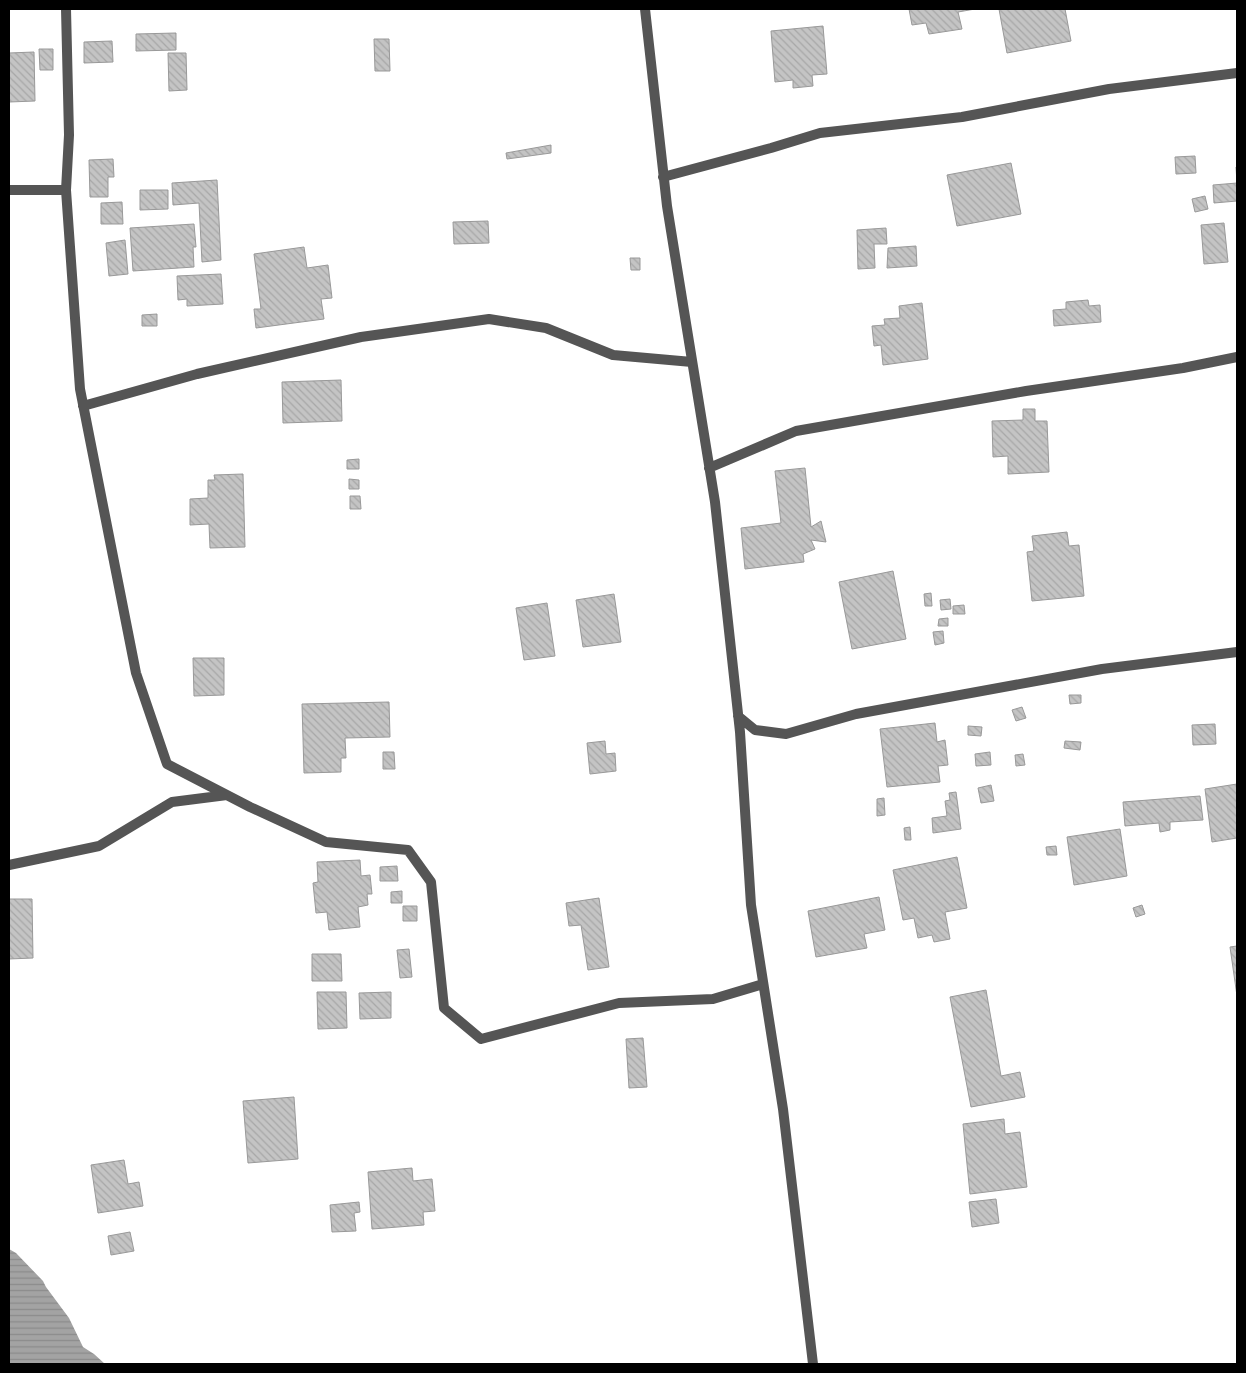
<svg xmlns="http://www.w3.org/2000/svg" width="1246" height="1373" font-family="'Public Sans',sans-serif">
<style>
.water{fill:url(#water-rules)}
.building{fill:url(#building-back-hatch);stroke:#999}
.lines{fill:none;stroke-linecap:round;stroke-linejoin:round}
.minor{stroke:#555;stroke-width:10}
</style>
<defs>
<pattern id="water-rules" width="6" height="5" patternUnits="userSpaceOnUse" patternTransform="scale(1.25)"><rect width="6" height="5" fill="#a3a3a3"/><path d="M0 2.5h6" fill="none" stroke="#8b8b8b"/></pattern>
<pattern id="building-back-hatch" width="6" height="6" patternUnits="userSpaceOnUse" patternTransform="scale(1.25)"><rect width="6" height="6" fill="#c4c4c4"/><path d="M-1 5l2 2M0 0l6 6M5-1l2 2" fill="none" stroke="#a7a7a7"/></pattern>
</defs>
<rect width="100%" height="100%" fill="#fff"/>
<path class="water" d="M9,1249L16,1253L43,1281L46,1287L69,1318L83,1347L94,1354L105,1364H9Z"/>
<path class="building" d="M909,9H975L958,12L962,29L929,34L926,23L912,25Z
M999,9H1065L1071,41L1007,53Z
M823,26L827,74L812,75L813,86L793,88V80L775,82L771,31Z
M176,33V50L136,51V34Z
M374,39H389L390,71H375Z
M112,41L113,62L84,63V42Z
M39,49H53V70H40Z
M34,52L35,101L9,102V53Z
M168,53H186L187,90L169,91Z
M551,145V153L507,159L506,153Z
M1195,156L1196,173L1176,174L1175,157Z
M113,159L114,177H108V197H90L89,160Z
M1011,163L1021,214L957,226L947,175Z
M1236,167H1237V201L1214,203L1213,185L1237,183Z
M217,180L221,260L202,262L199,203L173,205L172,183Z
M140,190H168V209L140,210Z
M1205,196L1208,209L1195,212L1192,199Z
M122,202L123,224H101V203Z
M488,221L489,243L454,244L453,222Z
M1224,223L1228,262L1204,264L1201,225Z
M194,224L196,247H193L194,267L133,271L130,228Z
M886,228L887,244H874L875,268L858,269L857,230Z
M125,240L128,274L109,276L106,243Z
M916,246L917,266L887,268L888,248Z
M304,247L307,268L328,265L332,298L321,299L324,319L256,328L254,309H261L254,254Z
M630,258H640V270H631Z
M221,274L223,304L187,306V299L178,300L177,276Z
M1088,300L1089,306L1100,305L1101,322L1054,326L1053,310L1066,309V302Z
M922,303L928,359L883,365L881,345L874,346L872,326L885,325L884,319L900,318L899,306Z
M157,314V326H142V315Z
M341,380L342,421L283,423L282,382Z
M1023,409H1035V421H1047L1049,472L1008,474V456L993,457L992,421L1023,420Z
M359,459V469H347V460Z
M805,468L811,527L821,521L826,542L811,540L815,549L803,554L804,562L745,569L741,528L781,523L775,471Z
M243,474L245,547L210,548L209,524L190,525V499L208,498V480H215L214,475Z
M349,479L359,480V489H349Z
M350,496H360L361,509H350Z
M1067,532L1069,546L1079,545L1084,596L1032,601L1027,552L1034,551L1032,536Z
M893,571L906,639L852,649L839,582Z
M931,593L932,606H925L924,594Z
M614,594L621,642L583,647L576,600Z
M950,599L951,609L941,610L940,600Z
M547,603L555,656L524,660L516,608Z
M964,605L965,614H953V606Z
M948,618V626H938L939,619Z
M943,631L944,643L935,645L933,632Z
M193,658H224V695L194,696Z
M1069,695H1081V703L1070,704Z
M389,702L390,737L345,738L346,758H341V772L304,773L302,704Z
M1022,707L1026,718L1016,721L1012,710Z
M935,723L937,742L945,740L948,765L938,766L940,782L887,787L880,729Z
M1215,724L1216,744L1193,745L1192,725Z
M968,726L982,727L981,736L968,735Z
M605,741L606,754L615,753L616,771L590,774L587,743Z
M1065,741L1081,742L1080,750L1064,748Z
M383,752H394L395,769H383Z
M990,752L991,765L976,766L975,754Z
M1023,754L1025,765L1016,766L1015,755Z
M1237,784V838L1212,842L1205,789Z
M991,785L994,801L981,803L978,788Z
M956,792L961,829L933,833L932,818L947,816L945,801L950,800L949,793Z
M1200,796L1203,820L1170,822V830L1160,832L1159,823L1125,826L1123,802Z
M884,798L885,815L877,816V799Z
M910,827L911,840H905L904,828Z
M1120,829L1127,876L1074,885L1067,837Z
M1056,846L1057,855H1047L1046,847Z
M957,857L967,908L945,912L950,939L934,942L932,935L918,938L914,918L903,920L893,870Z
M360,860L361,876L370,875L372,894H367L368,905L358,907L360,927L329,930L327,912L316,913L313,883L318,882L317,862Z
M397,866L398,881H380V867Z
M402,891V903H391V892Z
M879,897L885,930L864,934L867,948L816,957L808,911Z
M599,898L609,967L588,970L581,925L569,926L566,903Z
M9,899H32L33,958L9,959Z
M1142,905L1145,914L1136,917L1133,908Z
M403,906H417V921H403Z
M1237,946V996L1230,947Z
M409,949L412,977L400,978L397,950Z
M312,954H341L342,981H312Z
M986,990L1001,1076L1020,1072L1025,1097L971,1107L950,997Z
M317,992H346L347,1028L318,1029Z
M391,992V1018L360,1019L359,993Z
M643,1038L647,1087L629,1088L626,1039Z
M294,1097L298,1159L248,1163L243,1101Z
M1004,1119L1005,1134L1020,1132L1027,1187L970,1194L963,1124Z
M124,1160L128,1184L139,1182L143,1206L98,1213L91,1165Z
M412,1168L413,1181L432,1179L435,1211L423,1212L424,1225L372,1229L368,1172Z
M996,1199L999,1223L972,1227L969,1202Z
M359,1202L360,1212L354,1213L356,1231L332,1232L330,1205Z
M130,1232L134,1251L111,1255L108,1236Z"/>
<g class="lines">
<path class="minor" d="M66,9L69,135L66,190L80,389L136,673L167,764L250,807L326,842L408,850L431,882L444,1008L481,1039L619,1003L713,999L763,984
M645,9L667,206L715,502L740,732L751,905L783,1109L813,1364
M663,177L771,148L820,133L962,117L1109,89L1237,73
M9,190H66
M83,406L197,374L361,337L489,319L546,328L613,355L692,362
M709,468L796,431L1026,391L1183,368L1237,357
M738,716L755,730L786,734L856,714L1102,669L1237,652
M9,865L99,846L172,802L227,795"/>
</g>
<rect width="1246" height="1373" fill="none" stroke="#000000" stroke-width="20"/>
</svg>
